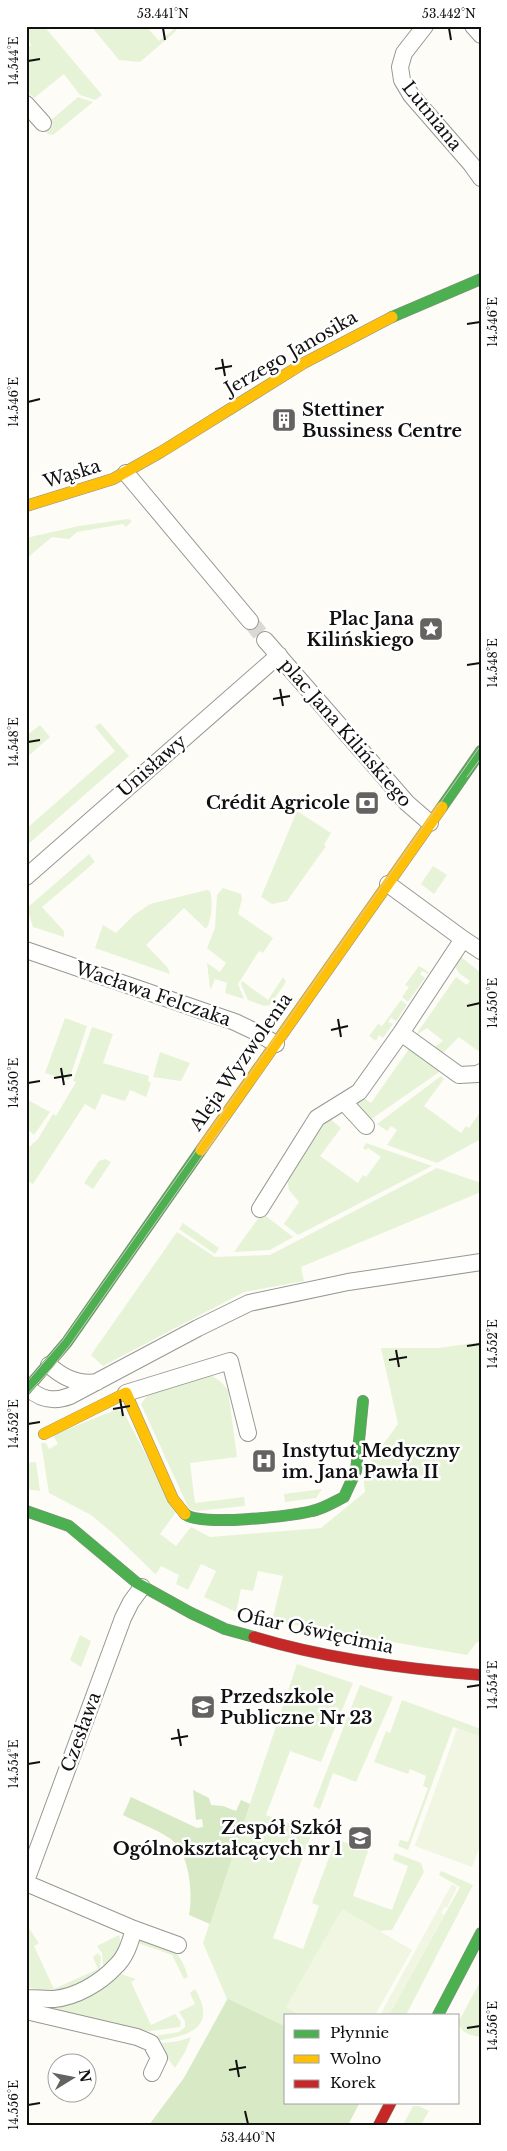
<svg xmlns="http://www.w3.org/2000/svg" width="507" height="2151" font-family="'Libre Baskerville',serif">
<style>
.green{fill:#e7f3d7}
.forest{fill:#d8eac5}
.pitch{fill:#f0f6e1}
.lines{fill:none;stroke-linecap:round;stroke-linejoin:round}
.street-tunnel{stroke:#dad9d4;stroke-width:16;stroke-dasharray:16 8;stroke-linecap:butt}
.street-casing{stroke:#979795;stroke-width:18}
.fast-casing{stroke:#8e8d8b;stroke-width:12}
.slow-casing{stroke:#8e8d8b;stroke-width:12}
.jam-casing{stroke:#8e8d8b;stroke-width:12}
.street{stroke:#fffffe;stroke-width:16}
.fast{stroke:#4caf50;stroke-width:11}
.slow{stroke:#ffc107;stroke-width:11}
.jam{stroke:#c62828;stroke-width:11}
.tram{stroke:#d9c6c7;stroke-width:1}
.ticks{fill:none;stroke:#111;stroke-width:2}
.labels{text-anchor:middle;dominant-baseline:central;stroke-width:5;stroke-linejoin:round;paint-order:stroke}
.street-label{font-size:18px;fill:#111;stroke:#fff}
.poi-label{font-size:18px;font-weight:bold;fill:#111;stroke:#fff;text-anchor:start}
.neatline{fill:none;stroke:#111;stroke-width:2}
.ticks-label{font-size:12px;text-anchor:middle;fill:#111}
</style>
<rect width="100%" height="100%" fill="#fdfcf7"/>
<path class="green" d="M26,26H44L102,95L95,100L80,95L64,74L34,98L26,90V47L31,46Z
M91,26H146L159,41L178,26L175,32L140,62L119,60Z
M78,97L93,102L53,135L48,134L46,131L53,125L50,121Z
M128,519L132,521L126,527L123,524L77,532L69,539L52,537L26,559V538L79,526Z
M100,723L129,756L26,846V829L115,751L95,727Z
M40,725L50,737L26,758V736Z
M297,811L331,833L324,845L326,846L287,901L272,904L261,897Z
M89,854L95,862L42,907L64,931V937L33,927L27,908Z
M433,866L447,875L434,894L421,884Z
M223,888L241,894L242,899L238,914L273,938L263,953L259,951L238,984L244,999L225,993L227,983L215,979L211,989L210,988L207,963L220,972L226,963L207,948L215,928L217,895Z
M207,890L210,891C213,901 212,921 206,929L184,908L146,945L168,968L170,974L95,948L103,925L116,933L134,915L150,904Z
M460,956L481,973V1047L478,1051L459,1037L442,1054L433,1048L443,1041L427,1028L415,1036L456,977L467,985L470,981L459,973L454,965Z
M419,966L429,972L428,974L422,971L420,974L425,978L408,1002L402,997L409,987L405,985Z
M283,977L286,982L270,1005L264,1006L248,1000L241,984L242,981L268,1000Z
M401,1000L407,1005L396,1021L391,1018L388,1022L393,1024L383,1038L379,1035L376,1041L369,1036L378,1024L382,1026Z
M65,1018L87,1026L69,1080L45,1073Z
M92,1027L113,1034L103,1063L149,1076L148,1081L151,1083L146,1097L130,1090L125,1101L102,1094L95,1110L85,1104L33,1184L26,1180V1150L38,1139L53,1114L56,1116L76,1082L73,1081Z
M409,1049L418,1056L422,1051L445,1068L370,1120L357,1105V1100L364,1098L371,1103Z
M160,1052L190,1063L181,1081L153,1077Z
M441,1076L444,1079L424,1106L461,1133L466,1126L469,1128L481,1111V1139L437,1163L387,1145L397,1130L391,1126L387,1131L377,1124Z
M26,1099L50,1112L34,1135L26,1128Z
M328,1117L341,1128L320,1156L358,1183L363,1175L366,1177L381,1157L368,1148L366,1150L363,1148L366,1143L432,1166L298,1235L284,1224L299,1202L289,1190L287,1180L318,1125Z
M105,1159L111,1162L93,1189L84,1183L99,1161Z
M437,1168L481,1183V1192L301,1267L304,1281L244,1292L103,1366L91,1355L177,1232L215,1257L270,1255Z
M262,1213L293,1237L270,1250L234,1252Z
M183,1223L219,1248L215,1254L179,1229Z
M481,1342V1642H477L467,1655L272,1621L283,1576L258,1571L253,1591L241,1589L236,1612L204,1597L216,1571L201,1564L188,1590L176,1584L179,1575L161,1566L156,1574L154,1573L115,1535L91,1515L49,1493L41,1443H46L49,1449L58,1444L53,1435L115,1410L123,1411L176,1512L160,1534L176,1546L191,1527L210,1537L321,1528L365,1492L363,1472L398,1424L381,1348H439Z
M211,1375L221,1382L228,1390L237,1457L190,1463L195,1503L244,1497L245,1506L197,1511L189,1509L141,1404L149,1393Z
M36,1462L40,1491L26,1489V1463Z
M322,1489L316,1498L285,1502L284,1494Z
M80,1635L91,1641L81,1667L70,1660Z
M297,1664L353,1683L321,1762L290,1751L266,1815L312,1832L273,1938L303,1949L319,1906L312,1903L336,1839L368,1851L353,1896L392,1910L408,1866L393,1860L395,1853L421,1863L424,1872L392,1930L380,1931L343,1910L287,2007L300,2015H286V2102H360L348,2125H149L184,2078L227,1999L203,1943Z
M360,1685L393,1697L356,1782L333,1773L320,1809L313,1806Z
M402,1700L481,1729V1737L453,1727L408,1850L398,1846L400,1840L408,1842L428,1788L423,1786L426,1776L410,1769L408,1774L374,1762L386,1731L390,1733Z
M441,1871L473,1885L406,2015H389L460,1887L439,1875Z
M28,1927L39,1943L34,1946L54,1989L98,1969L93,1957L98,1953L101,1957L100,1969L86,1982L55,1993L26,1987V1952L29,1945L26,1943Z
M119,1935C124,1950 113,1957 103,1966L102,1953L97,1946Z
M137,1938C166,1948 179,1944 188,1977L184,1979L172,1955L135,1942Z
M118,1973L136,1979L131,1982L151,2025L175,2014L181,2022L180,2027L144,2032L26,2003Z
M481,1980V2037C470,2035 459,2033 459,2021Z
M195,1989C218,2028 189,2036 155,2041V2036L179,2032L185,2027V2021L179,2012L195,2004L190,1993Z
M191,2037L185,2052L175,2068L157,2044L179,2041Z
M413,2106H419L429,2111L421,2125H403Z"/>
<path class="forest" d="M193,1790L209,1798L211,1805L223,1806L236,1811L241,1800L250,1804L210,1924L189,1915C193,1894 190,1855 172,1840C161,1831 136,1822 123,1815L131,1797L197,1828L203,1827L202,1819L196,1820Z
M228,1999L286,2027V2102H360L348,2125H149L184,2078Z"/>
<path class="pitch" d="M457,1729L481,1737V1843L472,1867L415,1846Z
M452,1884L457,1887L447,1908L445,1907L441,1913L444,1915L389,2015H380Z
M342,1909L412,1950L375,2015H300L286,2007Z"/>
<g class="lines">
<path class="street-tunnel" d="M250,621L265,640"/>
<defs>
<path id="street" d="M425,26L404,53L400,67L402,80L411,95L471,164L481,178
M473,26L481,35
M26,104L43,123
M126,473L250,621
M265,640L407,803L430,823
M26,877L279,655
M463,939L481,951
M26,950L235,1022L256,1032L276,1044
M401,1033L459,1075L478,1074L481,1072
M344,1102L366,1126
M260,1209L317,1118L359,1092L401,1033L463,939L388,884
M49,1365C63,1378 78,1385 97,1382
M28,1388C41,1400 54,1402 70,1396L198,1328L249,1303L348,1282L481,1262
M126,1393L230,1361L248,1433
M26,1881L123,1618L131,1602L142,1587
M26,1883L134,1929L178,1945
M26,1998C35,1998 45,1999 54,1999C76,1997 100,1983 115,1967C126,1957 130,1943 134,1929
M26,2011L137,2037L151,2043L159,2058L152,2073"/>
<path id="fast" d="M392,317L481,279
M442,807L481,751
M26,1390L67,1342L201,1150
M26,1511L69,1526L137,1583L191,1613L225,1629L254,1637
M185,1514C200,1527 291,1516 312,1511C323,1509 334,1502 344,1497L356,1471L363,1401
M438,2015L481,1933"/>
<path id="slow" d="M26,506L113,479L161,452L304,363L392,317
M201,1150L442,807
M44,1434L126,1393L173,1499L185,1514"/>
<path id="jam" d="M254,1637C327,1659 405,1669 481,1675
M379,2125L391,2102"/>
</defs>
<use href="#street" class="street-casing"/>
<use href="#fast" class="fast-casing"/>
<use href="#slow" class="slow-casing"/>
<use href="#jam" class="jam-casing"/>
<use href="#street" class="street"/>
<use href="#fast" class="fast"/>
<use href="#slow" class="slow"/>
<use href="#jam" class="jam"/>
<path class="tram" d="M467,777L481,758
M26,1383L63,1340L481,745
M26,1396L52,1368L70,1345L228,1119"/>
</g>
<path class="ticks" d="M163,28L165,40M449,28L451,40M28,61L40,59M467,324L480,322M222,359L225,376M215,369L232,366M28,402L40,399M467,665L480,663M280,689L283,706M273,699L290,696M28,742L40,740M467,1006L480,1003M338,1019L341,1037M331,1030L348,1026M61,1068L64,1085M54,1078L72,1075M28,1083L40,1081M467,1346L480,1344M396,1350L399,1367M389,1360L407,1357M120,1399L123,1416M113,1409L130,1406M28,1424L40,1422M467,1687L480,1685M178,1729L181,1746M171,1739L188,1736M28,1764L40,1762M467,2028L480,2026M236,2060L239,2077M229,2070L246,2067M28,2105L40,2103M245,2111L248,2124"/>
<defs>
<symbol id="building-square" viewBox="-11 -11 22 22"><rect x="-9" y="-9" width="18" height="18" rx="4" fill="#646362" stroke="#fff"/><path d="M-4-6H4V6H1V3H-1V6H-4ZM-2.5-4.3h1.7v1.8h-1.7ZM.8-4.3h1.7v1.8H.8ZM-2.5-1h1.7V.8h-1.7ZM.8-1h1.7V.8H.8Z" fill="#fff"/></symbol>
<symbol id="sight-square" viewBox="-11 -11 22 22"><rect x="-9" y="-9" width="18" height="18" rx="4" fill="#646362" stroke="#fff"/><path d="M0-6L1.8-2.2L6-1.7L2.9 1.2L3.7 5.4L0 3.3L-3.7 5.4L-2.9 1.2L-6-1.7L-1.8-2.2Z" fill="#fff"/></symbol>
<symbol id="bank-square" viewBox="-11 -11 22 22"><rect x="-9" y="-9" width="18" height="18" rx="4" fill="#646362" stroke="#fff"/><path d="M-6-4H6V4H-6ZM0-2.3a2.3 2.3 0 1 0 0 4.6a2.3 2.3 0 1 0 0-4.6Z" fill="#fff"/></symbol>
<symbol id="hospital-square" viewBox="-11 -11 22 22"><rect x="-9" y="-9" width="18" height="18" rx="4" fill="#646362" stroke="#fff"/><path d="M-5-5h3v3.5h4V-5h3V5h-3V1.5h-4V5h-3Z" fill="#fff"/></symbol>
<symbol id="school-square" viewBox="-11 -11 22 22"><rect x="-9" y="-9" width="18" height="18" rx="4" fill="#646362" stroke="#fff"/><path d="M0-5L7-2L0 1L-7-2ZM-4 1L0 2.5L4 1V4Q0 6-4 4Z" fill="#fff"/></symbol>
</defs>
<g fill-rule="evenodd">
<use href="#building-square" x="270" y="406" width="28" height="28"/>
<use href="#sight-square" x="417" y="615" width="28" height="28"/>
<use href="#bank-square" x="353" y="789" width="28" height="28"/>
<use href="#hospital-square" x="250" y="1447" width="28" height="28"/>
<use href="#school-square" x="189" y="1693" width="28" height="28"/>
<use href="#school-square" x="346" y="1824" width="28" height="28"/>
</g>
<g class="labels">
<g class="street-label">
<text transform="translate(432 116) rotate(51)">Lutniana</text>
<text transform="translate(291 353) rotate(-30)">Jerzego Janosika</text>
<text transform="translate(72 474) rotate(-17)">Wąska</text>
<text transform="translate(346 733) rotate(49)">plac Jana Kilińskiego</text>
<text transform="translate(152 766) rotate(-41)">Unisławy</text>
<text transform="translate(153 994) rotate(19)">Wacława Felczaka</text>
<text transform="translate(241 1062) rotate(-55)">Aleja Wyzwolenia</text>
<text transform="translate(315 1631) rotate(12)">Ofiar Oświęcimia</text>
<text transform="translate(81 1732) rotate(-70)">Czesława</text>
</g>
<g class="poi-label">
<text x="302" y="410">Stettiner<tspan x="302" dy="21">Bussiness Centre</tspan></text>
<text x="414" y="619" text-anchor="end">Plac Jana<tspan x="414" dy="21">Kilińskiego</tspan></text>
<text x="350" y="803" text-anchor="end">Crédit Agricole</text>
<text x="282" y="1451">Instytut Medyczny<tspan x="282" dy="21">im. Jana Pawła II</tspan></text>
<text x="220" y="1697">Przedszkole<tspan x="220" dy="21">Publiczne Nr 23</tspan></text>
<text x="342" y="1828" text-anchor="end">Zespół Szkół<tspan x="342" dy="21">Ogólnokształcących nr 1</tspan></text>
</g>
</g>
<rect width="507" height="2151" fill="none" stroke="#ffffff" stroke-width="55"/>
<rect x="284" y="2014" width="175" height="90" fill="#ffffff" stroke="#a0a0a0"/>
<rect x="294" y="2030" width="25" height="8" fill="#4caf50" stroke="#a0a0a0"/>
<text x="330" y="2038" font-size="15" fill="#111111">Płynnie</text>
<rect x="294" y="2055" width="25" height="8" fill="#ffc107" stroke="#a0a0a0"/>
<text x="330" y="2064" font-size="15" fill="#111111">Wolno</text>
<rect x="294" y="2080" width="25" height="8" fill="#c62828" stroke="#a0a0a0"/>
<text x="330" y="2088" font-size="15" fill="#111111">Korek</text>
<g transform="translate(72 2078) rotate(80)"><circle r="24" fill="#ffffff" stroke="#a0a0a0"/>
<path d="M0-4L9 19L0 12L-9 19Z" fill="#646362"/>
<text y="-8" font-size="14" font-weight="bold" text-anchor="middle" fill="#111111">N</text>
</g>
<rect x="28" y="28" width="452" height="2096" class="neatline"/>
<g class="ticks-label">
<text x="163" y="18">53.441°N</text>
<text x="449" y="18">53.442°N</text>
<text transform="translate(14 61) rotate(-90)" y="4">14.544°E</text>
<text transform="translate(493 322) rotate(-90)" y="4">14.546°E</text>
<text transform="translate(14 402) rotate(-90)" y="4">14.546°E</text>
<text transform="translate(493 663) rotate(-90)" y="4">14.548°E</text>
<text transform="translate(14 742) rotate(-90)" y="4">14.548°E</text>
<text transform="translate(493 1003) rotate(-90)" y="4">14.550°E</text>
<text transform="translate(14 1083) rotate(-90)" y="4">14.550°E</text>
<text transform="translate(493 1344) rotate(-90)" y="4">14.552°E</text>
<text transform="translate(14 1424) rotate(-90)" y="4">14.552°E</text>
<text transform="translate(493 1685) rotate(-90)" y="4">14.554°E</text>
<text transform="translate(14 1764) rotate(-90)" y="4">14.554°E</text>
<text transform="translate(493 2026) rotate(-90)" y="4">14.556°E</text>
<text transform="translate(14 2105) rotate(-90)" y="4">14.556°E</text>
<text x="248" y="2142">53.440°N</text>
</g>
</svg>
